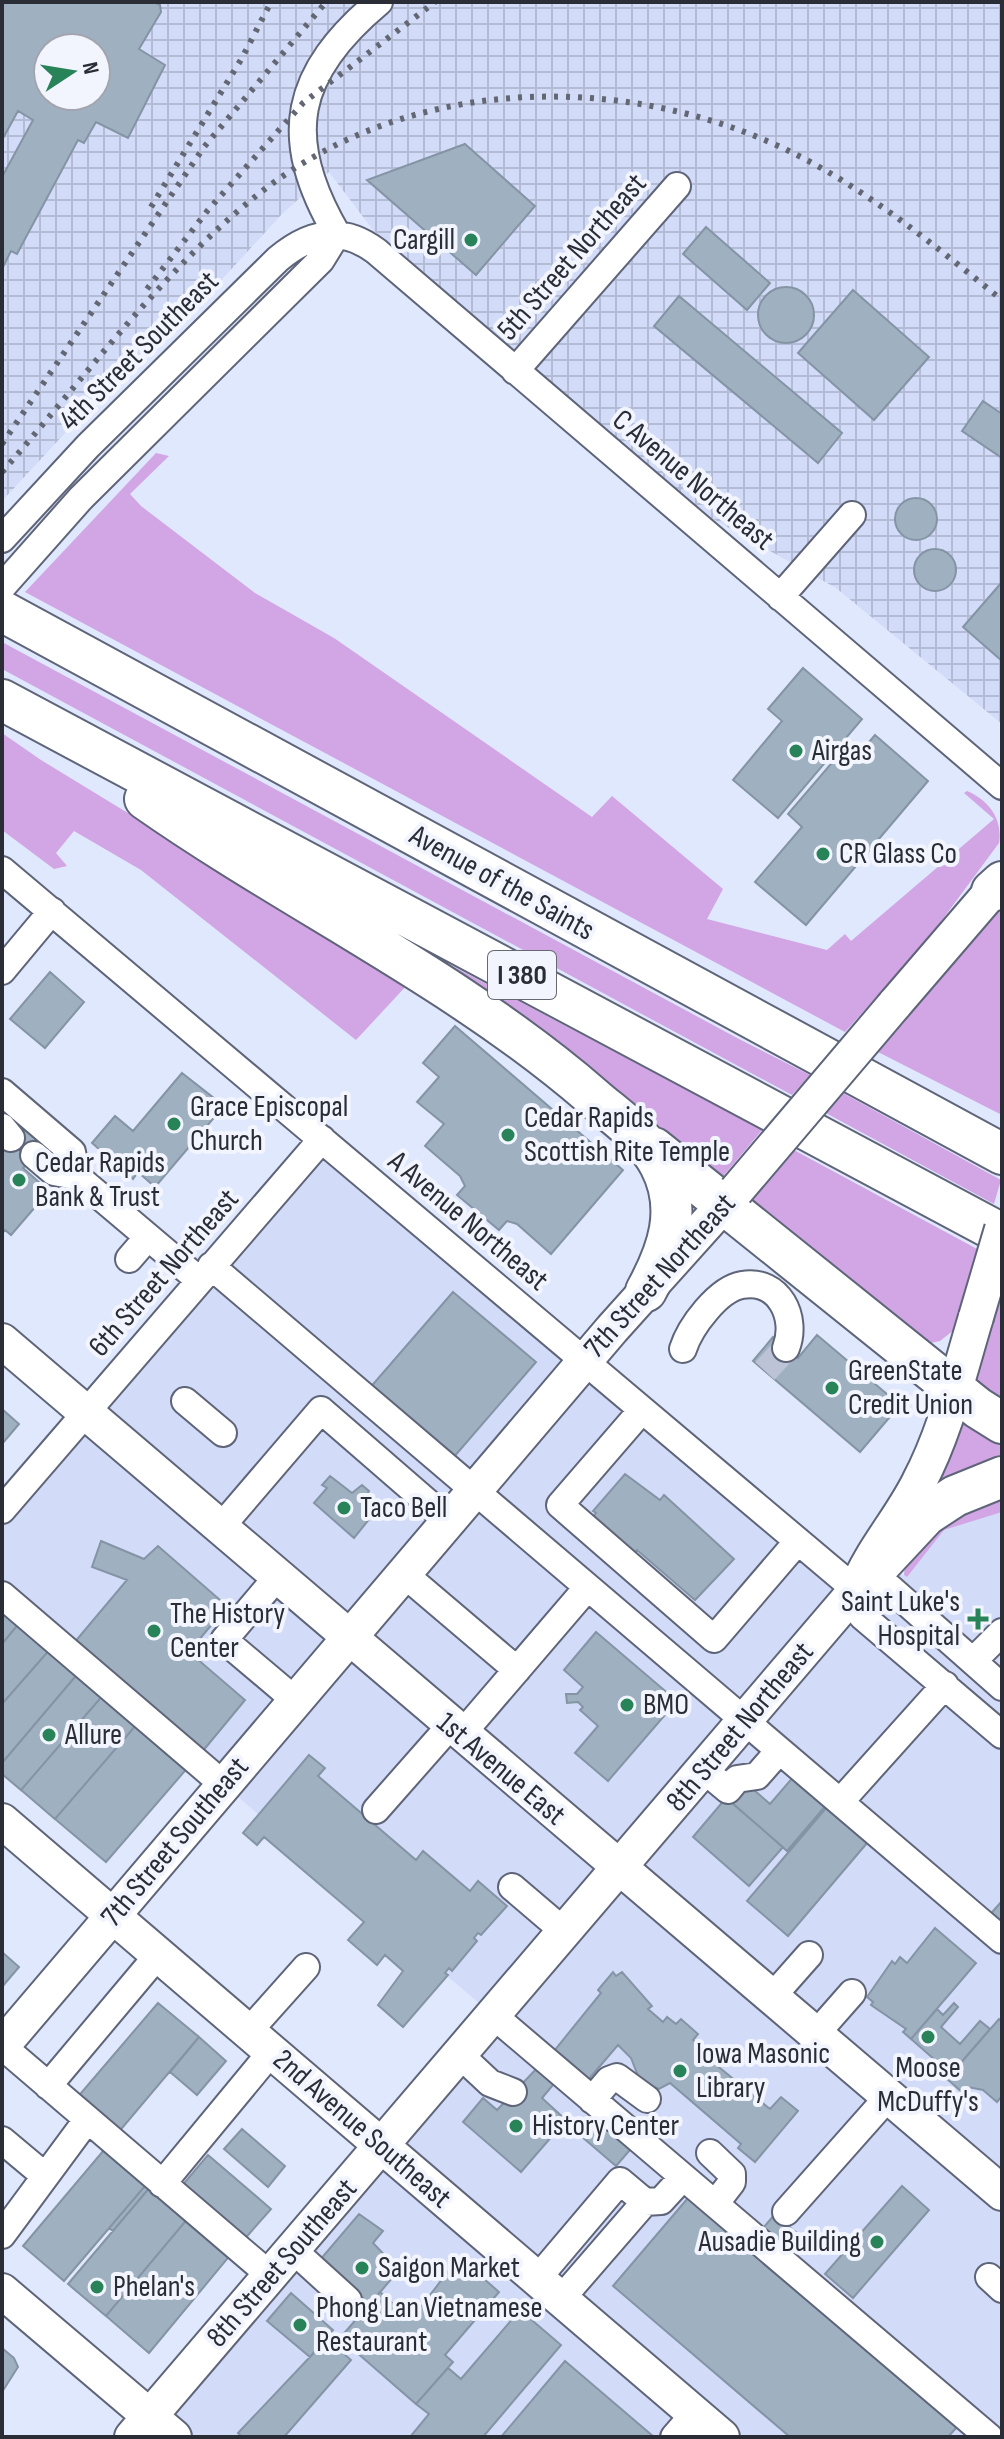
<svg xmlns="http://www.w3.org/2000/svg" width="1004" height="2439" font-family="'Sofia Sans Condensed',sans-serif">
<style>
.built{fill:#d2dbf8}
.industrial{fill:url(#industrial-grid);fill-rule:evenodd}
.grass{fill:#d2a5e5}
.building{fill:#9fb0c1;stroke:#8494a5;stroke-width:2;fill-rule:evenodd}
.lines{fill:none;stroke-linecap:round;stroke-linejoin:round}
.minor-tunnel{stroke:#bcc3d6;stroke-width:26;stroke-dasharray:26 13;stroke-linecap:butt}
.minor-casing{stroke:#5f6579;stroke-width:30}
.major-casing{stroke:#5f6579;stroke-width:38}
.highway-casing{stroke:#5f6579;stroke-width:44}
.minor{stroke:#fff;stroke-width:26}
.major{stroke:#fff;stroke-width:34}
.highway{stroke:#fff;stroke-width:40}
.rail{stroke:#636774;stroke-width:6;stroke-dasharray:4 8;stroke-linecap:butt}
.major-bridge-casing{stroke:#5f6579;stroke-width:38;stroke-linecap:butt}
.major-bridge{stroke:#fff;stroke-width:34}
.poi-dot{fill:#288359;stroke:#f2f5fe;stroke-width:3}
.labels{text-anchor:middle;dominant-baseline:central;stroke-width:8;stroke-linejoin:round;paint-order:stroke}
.shield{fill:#f2f5fe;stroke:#676972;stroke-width:2}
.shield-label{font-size:28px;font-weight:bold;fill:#2b2d36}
.poi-label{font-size:30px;fill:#2b2d36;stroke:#f2f5fe;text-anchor:start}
.street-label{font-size:30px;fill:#2b2d36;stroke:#f2f5fe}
</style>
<defs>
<pattern id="industrial-grid" width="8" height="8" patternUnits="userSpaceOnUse" patternTransform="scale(2)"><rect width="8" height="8" fill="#d2dbf8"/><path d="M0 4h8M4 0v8" fill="none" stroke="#b4bcd5"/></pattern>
</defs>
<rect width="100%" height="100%" fill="#e0e8fe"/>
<path class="built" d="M322,1139L856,1589L883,1565L907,1577L944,1530L1002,1512V2437H127L494,2016L2,1595V1510Z"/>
<path class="industrial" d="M2,2H1002V724L836,588L706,515L373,230L329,172L282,214L226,275L79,418L2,501ZM48,48H96V96H48Z"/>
<path class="grass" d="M156,453L169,456L130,494L141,506L255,593L334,638L592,817L612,796L723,889L707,919L827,950L845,934L851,941L994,819L964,793L967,791C988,800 1003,818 999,843L925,943L845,1032L25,592Z
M2,642L739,1039L810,1075L792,1095L2,669Z
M2,733L41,760L408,984L356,1040L141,870L74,831L56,853L67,866L54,869L2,830Z
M1002,902V1115L876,1051Z
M392,934L762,1130L720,1180Z
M841,1092L1001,1180L994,1204L824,1112Z
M792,1149L979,1250L954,1330L940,1341L926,1344L752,1207L754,1194Z
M1002,1278V1414L971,1383Z
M958,1415L1002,1432V1462L939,1486L936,1483Z
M1002,1488V1512L944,1530L907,1577L904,1575L906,1556L913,1542Z"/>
<path class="building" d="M2,2H154L160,5L161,12L139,49L165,65L128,138L96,122L84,143L78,140L17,254L11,251L2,269V177L33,120L18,111L2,140ZM48,48H96V96H48Z
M465,144L535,206L476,275L367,180Z
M706,227L770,283L747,310L683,254Z
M758 315a28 28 0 1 1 56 0a28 28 0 1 1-56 0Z
M853,290L929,357L874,420L798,353Z
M679,296L842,433L818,463L654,326Z
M983,401L1002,414V458L962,431Z
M895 519a21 21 0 1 1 42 0a21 21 0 1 1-42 0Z
M914 570a21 21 0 1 1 42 0a21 21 0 1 1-42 0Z
M1002,582V661L963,627Z
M803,668L862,719L778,818L733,780L782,721L768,709Z
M875,735L928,781L806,925L755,882L802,827L788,814L848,744L859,754Z
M50,972L84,1002L45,1048L10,1019Z
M455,1026L623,1170L551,1254L517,1224L507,1221L499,1230L457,1195L465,1186L460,1176L425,1146L444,1124L417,1102L439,1077L423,1063Z
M182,1073L224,1106L155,1187L138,1172L133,1179L92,1143L115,1116L133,1131Z
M25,1122L47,1141L23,1168L49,1191L11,1235L5,1230L2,1234V1148Z
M453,1292L536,1362L453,1458L369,1389Z
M817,1335L900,1405L860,1452L753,1361L773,1337L798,1358Z
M2,1409L19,1424L2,1444Z
M625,1474L660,1500L664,1495L734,1559L695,1600L637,1550L631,1556L590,1521L596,1513L593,1511Z
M330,1476L352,1493L362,1485L369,1491L363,1502L375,1512L354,1538L314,1503L327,1488L322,1485Z
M101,1541L144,1559L158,1546L227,1606L189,1652L245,1700L202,1752L74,1643L127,1580L92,1567Z
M2,1607L20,1622L2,1644Z
M20,1622L52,1647L2,1704V1644Z
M596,1632L677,1701L608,1781L575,1753L598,1726L580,1710L583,1707L578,1702L567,1703L566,1694H577L583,1687L564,1670Z
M52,1647L80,1671L2,1763V1704Z
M80,1671L104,1694L21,1790L2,1774V1763Z
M104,1694L137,1724L55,1819L21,1790Z
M137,1724L190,1765L106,1862L55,1819Z
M309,1755L325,1768L318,1776L416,1860L423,1851L470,1891L478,1881L507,1906L481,1935L478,1933L474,1938L477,1941L452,1971L449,1968L445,1973L448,1975L403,2027L378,2005L403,1971L385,1955L377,1965L348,1940L364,1922L264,1837L257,1845L243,1833Z
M795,1775L828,1803L787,1851L729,1800L745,1782L770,1804Z
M726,1798L783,1847L749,1886L693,1837Z
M832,1801L873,1836L788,1936L747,1901Z
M1002,1901V1931L987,1918Z
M935,1928L976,1963L911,2039L903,2032L906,2029L871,2005L873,2002L867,1997L892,1961L895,1964L900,1957L907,1963Z
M2,1952L19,1967L2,1987Z
M613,1972L616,1976L622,1972L652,2006L648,2009L663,2022L667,2017L676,2024L681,2019L698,2034L693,2040L701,2047L698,2050L770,2109L781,2097L798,2111L755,2162L738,2148L741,2144L670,2083L659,2089L640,2081L631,2058L618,2045L588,2080L554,2051L601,1993L598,1990Z
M158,2003L199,2037L117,2134L76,2099Z
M954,2003L958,2007L941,2027L960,2044L980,2021L990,2029L951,2074L911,2039L937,2009L943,2015Z
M999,2019L1002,2022V2096L997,2102L983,2090L968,2087L963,2093L947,2079Z
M199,2037L226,2061L197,2095L170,2072Z
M541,2064L558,2079L542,2098L566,2120L521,2172L463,2122L483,2098L497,2110Z
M601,2115L635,2144L616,2166L582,2137Z
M242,2129L285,2166L268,2187L224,2149Z
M104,2150L145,2186L64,2281L23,2246Z
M208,2155L271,2209L242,2242L180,2188Z
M145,2186H151L113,2231L109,2228Z
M151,2186L189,2217L106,2316L68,2284Z
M902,2186L929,2210L853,2298L825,2274Z
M688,2198L957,2427L948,2437H790L613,2286Z
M359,2214L383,2231L373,2243L399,2270L370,2304L320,2260Z
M775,2214L805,2240L792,2255L763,2228Z
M189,2217L232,2253L149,2353L106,2316Z
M459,2257L499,2292L445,2355L453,2362L416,2404L340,2338L380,2292L411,2320Z
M291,2293L333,2330L310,2357L267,2321Z
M520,2310L561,2345L483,2437H410L429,2414L416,2404L448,2368L461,2379Z
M327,2339L351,2360L284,2437H242L238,2433Z
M2,2348L14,2358L18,2367L2,2392Z
M565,2361L654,2437H501Z"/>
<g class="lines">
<path class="minor-tunnel" d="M765,1371L786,1348"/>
<defs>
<path id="minor" d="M337,234C280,137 294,73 379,2
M515,371L677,186
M2,539L88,446L278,259C309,233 341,225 376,251L1002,786
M2,587L81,498L321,260L337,234
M780,597L852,515
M2,870L856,1590L862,1616L1002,1735
M2,971L52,911
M2,1092L72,1152L76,1176L199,1280
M2,1127L11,1138
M34,1155L54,1172L76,1176
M129,1259L148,1237
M211,1266L1002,1940
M683,1349C690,1327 718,1289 742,1285C779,1278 798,1318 786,1348
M185,1401L223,1433
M642,1410L560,1505L714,1639L798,1541
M2,1510L322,1139
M220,1528L321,1410L449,1521
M404,1574L517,1670
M277,1577L224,1640L295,1700
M856,1590L890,1588L1002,1687
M2,1595L224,1785
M973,1661L1002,1632
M461,1735L587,1588
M704,1770L728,1790L737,1779L757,1776L779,1751
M840,1802L945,1685
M376,1810L450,1726
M512,1887L566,1933
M771,1998L809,1955
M494,2016L989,2437
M248,2032L306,1967
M815,2035L852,1993
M2,2046L271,2276
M460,2055L490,2083L513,2092
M48,2086L158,1955
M592,2100L609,2080L617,2077L647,2099
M2,2140L45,2176
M710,2153L732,2174V2182L715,2204
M162,2184L272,2051
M786,2212L888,2097
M2,2235L87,2120
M293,2250L348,2300
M989,2277L1002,2289
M537,2279L620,2181L645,2202
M561,2299L645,2202L661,2201L683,2177
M674,2437L694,2414"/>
<path id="major" d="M894,1005L992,891
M2,1341L1002,2193
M2,1821L722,2437
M2,2046L612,1329L736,1191
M2,2291L174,2437
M132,2437L856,1590C871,1551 900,1520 919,1482C946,1431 959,1373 976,1317"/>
<path id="highway" d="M2,611L1002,1154
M2,700L1002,1234
M145,799C292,902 457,979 593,1097C617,1118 645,1136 660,1165C683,1209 668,1251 646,1291
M992,891L1002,882
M654,1148L978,1408L1002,1423
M856,1590L926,1515L955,1496L1002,1477"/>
</defs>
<use href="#minor" class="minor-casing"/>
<use href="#major" class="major-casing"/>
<use href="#highway" class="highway-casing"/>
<use href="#minor" class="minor"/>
<use href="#major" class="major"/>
<use href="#highway" class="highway"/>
<path class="rail" d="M151,207L242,58L271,2
M147,289L208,210L303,103L435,2
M2,444L204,147L326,2
M2,472C83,380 161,272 256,196C406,75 621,70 789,151C867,189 935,246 1002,300"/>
<defs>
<path id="major-bridge" d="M736,1191L894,1005
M976,1317L1002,1229"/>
</defs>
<use href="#major-bridge" class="major-bridge-casing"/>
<use href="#major-bridge" class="major-bridge"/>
</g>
<g class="poi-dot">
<circle cx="471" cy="240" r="8"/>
<circle cx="796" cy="751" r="8"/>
<circle cx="823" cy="854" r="8"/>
<circle cx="174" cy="1124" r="8"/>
<circle cx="508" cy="1135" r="8"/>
<circle cx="19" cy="1180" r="8"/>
<circle cx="832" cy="1388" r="8"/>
<circle cx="344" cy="1508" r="8"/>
<path d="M974 1607h8v8h8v8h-8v8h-8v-8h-8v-8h8z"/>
<circle cx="154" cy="1631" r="8"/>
<circle cx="627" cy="1705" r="8"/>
<circle cx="49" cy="1735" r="8"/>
<circle cx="928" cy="2037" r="8"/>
<circle cx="680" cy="2071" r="8"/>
<circle cx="516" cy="2126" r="8"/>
<circle cx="877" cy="2242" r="8"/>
<circle cx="362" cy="2268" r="8"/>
<circle cx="97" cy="2287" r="8"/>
<circle cx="300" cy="2325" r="8"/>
</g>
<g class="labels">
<rect class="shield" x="488" y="951" width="68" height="48" rx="6"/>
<g class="shield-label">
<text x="522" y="975">I 380</text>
</g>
<g class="poi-label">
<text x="455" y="240" text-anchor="end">Cargill</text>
<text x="812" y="751">Airgas</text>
<text x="839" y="854">CR Glass Co</text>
<text x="190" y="1107">Grace Episcopal<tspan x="190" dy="34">Church</tspan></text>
<text x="524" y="1118">Cedar Rapids<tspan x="524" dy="34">Scottish Rite Temple</tspan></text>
<text x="35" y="1163">Cedar Rapids<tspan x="35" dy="34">Bank &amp; Trust</tspan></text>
<text x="848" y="1371">GreenState<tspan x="848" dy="34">Credit Union</tspan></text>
<text x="360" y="1508">Taco Bell</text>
<text x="960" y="1602" text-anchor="end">Saint Luke's<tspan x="960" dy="34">Hospital</tspan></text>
<text x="170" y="1614">The History<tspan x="170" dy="34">Center</tspan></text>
<text x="643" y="1705">BMO</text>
<text x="65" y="1735">Allure</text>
<text x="696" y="2054">Iowa Masonic<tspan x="696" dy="34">Library</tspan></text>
<text x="928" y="2068" text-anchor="middle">Moose<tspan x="928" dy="34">McDuffy's</tspan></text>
<text x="532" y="2126">History Center</text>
<text x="861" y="2242" text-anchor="end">Ausadie Building</text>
<text x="378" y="2268">Saigon Market</text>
<text x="113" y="2287">Phelan's</text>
<text x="316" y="2308">Phong Lan Vietnamese<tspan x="316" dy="34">Restaurant</tspan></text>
</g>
<g class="street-label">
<text transform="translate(572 257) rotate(-49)">5th Street Northeast</text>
<text transform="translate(139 351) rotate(-45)">4th Street Southeast</text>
<text transform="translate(693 480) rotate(40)">C Avenue Northeast</text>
<text transform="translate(502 883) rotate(29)">Avenue of the Saints</text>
<text transform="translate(468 1221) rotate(40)">A Avenue Northeast</text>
<text transform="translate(164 1273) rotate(-49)">6th Street Northeast</text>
<text transform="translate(660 1276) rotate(-48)">7th Street Northeast</text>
<text transform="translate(740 1727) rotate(-50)">8th Street Northeast</text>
<text transform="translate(501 1769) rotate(40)">1st Avenue East</text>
<text transform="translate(175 1842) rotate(-50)">7th Street Southeast</text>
<text transform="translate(362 2129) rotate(41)">2nd Avenue Southeast</text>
<text transform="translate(282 2263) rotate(-49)">8th Street Southeast</text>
</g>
</g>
<rect width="1004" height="2439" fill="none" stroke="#2b2d36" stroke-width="8"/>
<g transform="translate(72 72) rotate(78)"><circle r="38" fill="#f2f5fe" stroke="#a2a5ae" stroke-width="2"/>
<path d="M0-6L14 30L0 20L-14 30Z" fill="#288359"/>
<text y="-12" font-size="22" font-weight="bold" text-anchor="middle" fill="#2b2d36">N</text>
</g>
</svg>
